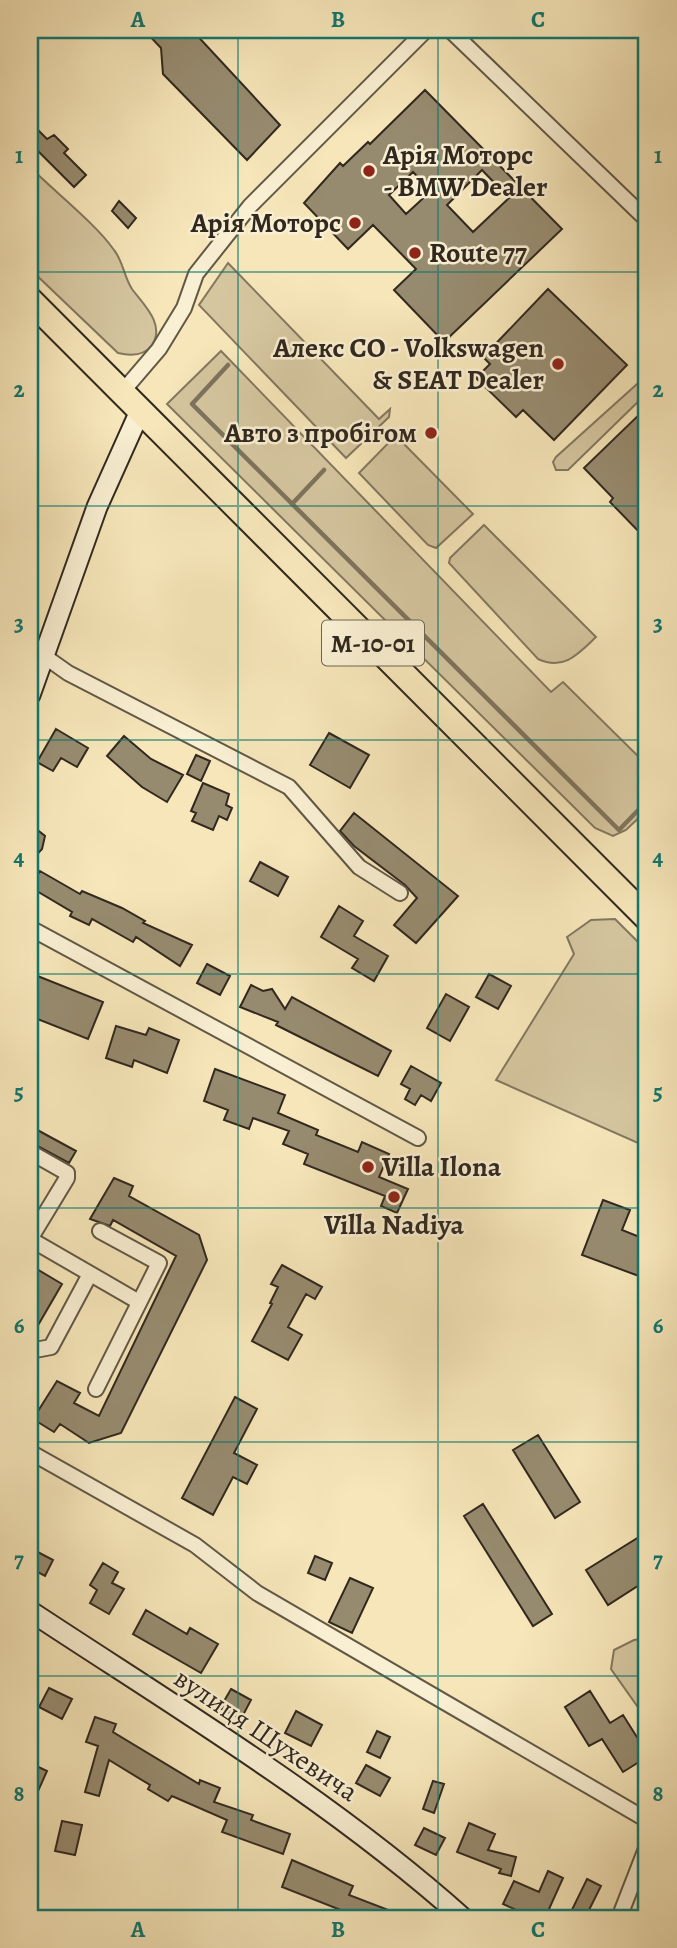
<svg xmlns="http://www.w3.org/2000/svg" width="677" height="1948" font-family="Alegreya,serif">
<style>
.green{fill:#d5c69f;stroke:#83775f;stroke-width:2}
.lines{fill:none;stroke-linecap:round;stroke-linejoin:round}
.stream{stroke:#7f735c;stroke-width:4.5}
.building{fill:#978b6f;stroke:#31281f;stroke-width:2;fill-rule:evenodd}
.street-casing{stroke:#625846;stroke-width:18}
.secondary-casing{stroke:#31281f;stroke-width:23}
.highway-casing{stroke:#31281f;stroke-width:28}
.street{stroke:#f9efd2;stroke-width:14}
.secondary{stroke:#f9efd2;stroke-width:19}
.highway{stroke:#f6e6b9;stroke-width:24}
.grid{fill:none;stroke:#0f766e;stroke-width:2;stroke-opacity:0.55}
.poi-dot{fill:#8f2418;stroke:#f9efd2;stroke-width:2.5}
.labels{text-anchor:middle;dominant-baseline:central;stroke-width:5;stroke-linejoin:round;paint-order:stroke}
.shield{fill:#f9efd2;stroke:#6d6455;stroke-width:2}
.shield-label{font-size:26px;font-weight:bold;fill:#31281f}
.poi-label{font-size:28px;font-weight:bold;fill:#31281f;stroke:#f9efd2;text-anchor:start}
.street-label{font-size:28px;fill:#31281f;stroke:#f9efd2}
.neatline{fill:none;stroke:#0f766e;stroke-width:2.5}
.grid-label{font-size:23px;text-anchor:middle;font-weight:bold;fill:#0f766e}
</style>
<rect width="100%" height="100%" fill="#f6e6b9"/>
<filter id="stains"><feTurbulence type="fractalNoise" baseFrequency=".00286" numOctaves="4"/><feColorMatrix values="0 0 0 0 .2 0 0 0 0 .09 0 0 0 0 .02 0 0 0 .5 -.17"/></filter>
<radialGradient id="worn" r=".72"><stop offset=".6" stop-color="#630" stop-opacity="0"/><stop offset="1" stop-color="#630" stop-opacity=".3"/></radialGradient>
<path class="green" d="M30,167C54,191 96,224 114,250C123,261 124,277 132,289C142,303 166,324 152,345C144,356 130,356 118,353L30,269Z
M228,263L379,419L390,409L389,417L346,458L199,305Z
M221,351L551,692L563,682L647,765V810L626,830L613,836L595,828L167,404Z
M647,375V393L568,470H556L553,462L556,457Z
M402,429L408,430L399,439L473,514L436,548L428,545L359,473Z
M484,525L596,637C578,654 564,671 538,659L449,563L450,558Z
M615,919L647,951V1147L496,1080L574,954L567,937L591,920Z
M647,1638V1720L611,1669L614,1650L634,1640Z"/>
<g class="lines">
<path class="stream" d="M228,365L192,404L619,830L647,801
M292,504L324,470"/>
</g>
<path class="building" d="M144,30H192L280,125L247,160L163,74L161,48Z
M425,90L562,229L444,342L394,290L416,269L373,225L348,249L304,203L340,163L343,166L368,142L370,144ZM482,170L509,198L473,232L447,205ZM413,172L431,191L406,214L389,195Z
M30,122L47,139L54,135L68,149L64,153L86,175L74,187L30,143Z
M119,201L136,218L128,228L112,211Z
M548,289L627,365L554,440L523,410L516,417L476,378L490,364L483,357Z
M647,407V540L610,502L613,498L584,468Z
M56,729L88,748L77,767L61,758L53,771L37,762Z
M329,733L369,755L350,788L310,765Z
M124,736L151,759L183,775L167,802L142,787L107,756Z
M196,755L210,761L201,781L187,774Z
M203,783L229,794L226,805L232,808L227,820L219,816L213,830L192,821L196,813L191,811Z
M354,813L458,896L416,943L394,925L417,898L405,885L354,846L340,831Z
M30,824L45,836L42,849L30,862Z
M260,862L288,877L278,896L250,881Z
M40,871L80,894L82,891L122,908L145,921L143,923L192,945L180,966L136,937L133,942L92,919L89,925L70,916L72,912L30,887Z
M339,906L363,921L354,936L388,956L374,981L352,968L358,959L321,937Z
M207,964L230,976L220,995L197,983Z
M30,973L103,1002L88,1039L30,1016Z
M489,974L511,986L498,1009L476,997Z
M251,985L263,991L272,989L285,1009L292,997L391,1051L378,1076L276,1025L278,1022L240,1007Z
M446,994L469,1007L450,1041L427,1028Z
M116,1026L146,1035L149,1028L179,1040L167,1073L134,1060L132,1067L106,1058Z
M411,1066L441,1083L431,1101L421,1095L415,1105L405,1099L410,1089L401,1084Z
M215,1069L285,1095L278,1113L318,1130L316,1135L358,1152L362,1142L389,1154L379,1177L408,1189L397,1213L381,1206L385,1196L304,1164L308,1154L283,1144L289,1131L253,1118L249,1129L224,1120L228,1110L204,1101Z
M30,1126L76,1151L69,1163L30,1142Z
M114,1178L133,1186L129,1196L199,1235L207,1260L121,1433L89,1443L60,1424L54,1432L33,1419L57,1381L80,1393L74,1403L99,1416L176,1256L113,1220L110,1226L90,1219Z
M603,1200L630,1210L622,1230L647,1240V1279L582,1255Z
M30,1265L62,1284L30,1339Z
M282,1265L322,1287L315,1299L306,1294L288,1327L302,1335L288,1360L252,1341L272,1304L270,1303L278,1287L271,1284Z
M235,1397L257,1409L234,1453L257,1465L247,1484L233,1477L213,1515L182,1498Z
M538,1435L580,1502L555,1518L513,1450Z
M483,1504L552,1614L533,1626L464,1516Z
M647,1532V1580L608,1605L586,1570Z
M30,1548L53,1560L45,1576L30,1568Z
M315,1556L332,1563L325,1580L308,1573Z
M103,1563L118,1572L112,1583L124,1589L109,1614L90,1603L97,1590L90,1585Z
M350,1578L373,1588L352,1633L329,1622Z
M146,1610L187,1634L190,1628L218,1644L201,1673L133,1634Z
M49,1688L72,1699L62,1719L39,1707Z
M231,1689L251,1700L241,1719L220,1708Z
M590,1691L610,1723L623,1715L647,1753V1757L623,1772L602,1739L589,1746L565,1707Z
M296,1711L322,1725L311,1746L285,1733Z
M95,1717L116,1724L113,1732L199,1784L200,1780L220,1788L214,1802L253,1815L251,1820L290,1834L283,1854L222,1832L227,1820L172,1796L168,1801L148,1789L150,1785L109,1760L99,1796L85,1792L98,1746L86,1742Z
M377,1731L390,1737L380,1758L367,1752Z
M30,1763L47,1771L30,1809Z
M366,1765L390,1778L380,1796L356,1783Z
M433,1781L444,1784L434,1813L423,1809Z
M62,1821L82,1825L75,1855L55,1851Z
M469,1823L495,1834L488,1850L516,1857L511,1876L499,1873L501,1869L457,1852Z
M424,1828L445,1838L436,1855L415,1845Z
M292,1860L353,1886L349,1895L409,1918H361L282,1887Z
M548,1871L563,1878L545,1918H534L503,1904L514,1881L539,1892Z
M587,1879L601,1886L585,1918H568Z"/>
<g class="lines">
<defs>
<path id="street" d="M450,30L647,220
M123,391L159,349L184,308L196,274L250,206L426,30
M44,656L68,673L289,787L359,867L400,893
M30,928L418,1138
M30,1152L67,1173V1178L30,1239
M30,1239L139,1302
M30,1351L51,1347L90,1274
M96,1389L159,1263L100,1231
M30,1452L195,1545L257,1593L647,1820
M619,1918L647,1846"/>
<path id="secondary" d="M30,695L97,507L141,409
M30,1611C177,1708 331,1800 463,1918"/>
<path id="highway" d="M30,300L647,918"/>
</defs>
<use href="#street" class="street-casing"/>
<use href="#secondary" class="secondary-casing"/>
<use href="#highway" class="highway-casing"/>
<use href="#street" class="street"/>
<use href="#secondary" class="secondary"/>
<use href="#highway" class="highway"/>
</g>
<path class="grid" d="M238,30V1918M438,30V1918M30,272H647M30,506H647M30,740H647M30,974H647M30,1208H647M30,1442H647M30,1676H647"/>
<g class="poi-dot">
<circle cx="369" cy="171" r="7"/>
<circle cx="355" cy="223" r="7"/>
<circle cx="415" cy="253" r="7"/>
<circle cx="558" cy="364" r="7"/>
<circle cx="431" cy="433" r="7"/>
<circle cx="368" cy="1167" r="7"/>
<circle cx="394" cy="1197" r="7"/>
</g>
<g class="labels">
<rect class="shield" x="322" y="620.5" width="102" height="45" rx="5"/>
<g class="shield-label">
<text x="373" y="643">М-10-01</text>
</g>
<g class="poi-label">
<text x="383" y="155">Арія Моторс<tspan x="383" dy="32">- BMW Dealer</tspan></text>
<text x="341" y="223" text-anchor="end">Арія Моторс</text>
<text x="429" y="253">Route 77</text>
<text x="544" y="348" text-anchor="end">Алекс CO - Volkswagen<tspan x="544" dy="32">&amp; SEAT Dealer</tspan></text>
<text x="417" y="433" text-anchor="end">Авто з пробігом</text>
<text x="382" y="1167">Villa Ilona</text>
<text x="394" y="1225" text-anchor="middle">Villa Nadiya</text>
</g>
<g class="street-label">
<text transform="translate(266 1735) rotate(34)">вулиця Шухевича</text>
</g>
</g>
<rect width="677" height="1948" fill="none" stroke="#f6e6b9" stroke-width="77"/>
<rect x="38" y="38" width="600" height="1872" class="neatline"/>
<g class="grid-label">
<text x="138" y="27">A</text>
<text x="338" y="27">B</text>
<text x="538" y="27">C</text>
<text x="19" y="163">1</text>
<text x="658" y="163">1</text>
<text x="19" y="397">2</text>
<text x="658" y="397">2</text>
<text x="19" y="631">3</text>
<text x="658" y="631">3</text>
<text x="19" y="865">4</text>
<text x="658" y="865">4</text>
<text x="19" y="1099">5</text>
<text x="658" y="1099">5</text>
<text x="19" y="1333">6</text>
<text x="658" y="1333">6</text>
<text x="19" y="1567">7</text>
<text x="658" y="1567">7</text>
<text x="19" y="1801">8</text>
<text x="658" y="1801">8</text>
<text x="138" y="1937">A</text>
<text x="338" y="1937">B</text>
<text x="538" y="1937">C</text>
</g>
<rect width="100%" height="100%" filter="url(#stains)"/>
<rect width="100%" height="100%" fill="url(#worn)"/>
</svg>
